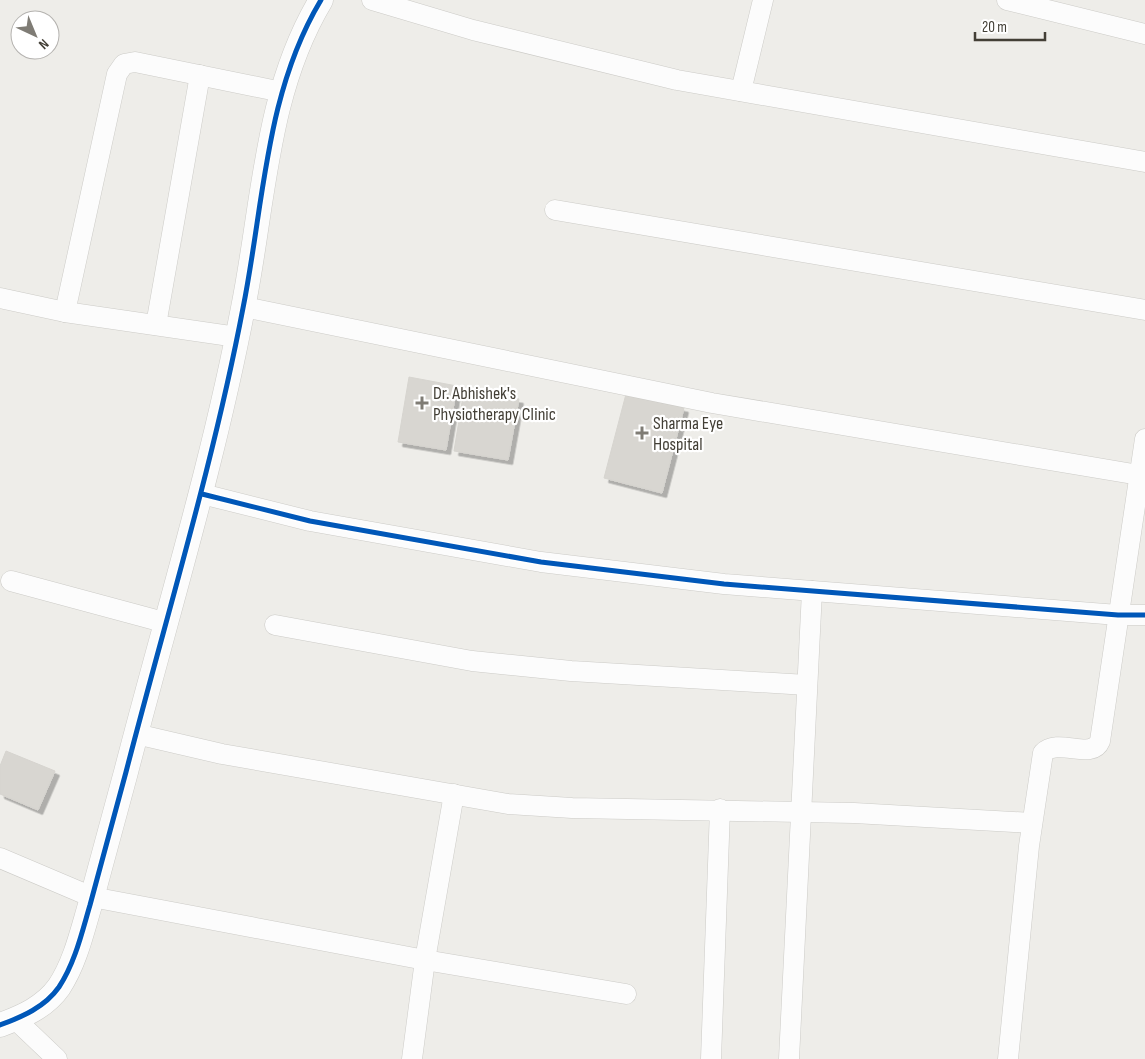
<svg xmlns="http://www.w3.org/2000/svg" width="1145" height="1059" viewBox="0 0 1145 1059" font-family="'Sofia Sans Condensed',sans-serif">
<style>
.building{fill:#d8d6d1;stroke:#d6d4cf;filter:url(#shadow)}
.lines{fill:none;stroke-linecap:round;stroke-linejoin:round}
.minor-casing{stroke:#cccbc7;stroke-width:21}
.tertiary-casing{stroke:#cccbc7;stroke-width:25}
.minor{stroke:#fcfcfc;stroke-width:20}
.tertiary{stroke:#fcfcfc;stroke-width:24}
.cycleway-casing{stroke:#fff;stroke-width:8}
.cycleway{stroke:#0057b8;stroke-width:5}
.poi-dot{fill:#7f7c75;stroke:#fff;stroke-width:2}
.labels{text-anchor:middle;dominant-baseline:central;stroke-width:4.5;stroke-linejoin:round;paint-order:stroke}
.poi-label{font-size:18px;fill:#433f36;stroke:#fff;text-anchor:start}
</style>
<defs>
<filter id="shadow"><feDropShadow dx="4.5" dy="4.5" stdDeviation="0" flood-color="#0004"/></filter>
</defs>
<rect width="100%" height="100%" fill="#eeede9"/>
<!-- building -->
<g class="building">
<polygon points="409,377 457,386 446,450 398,442"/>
<polygon points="464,390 519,399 508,460 454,451"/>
<polygon points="626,394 684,408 662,493 604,478"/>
<polygon points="6,751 55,771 38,810 0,794 0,766"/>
</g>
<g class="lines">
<!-- minor casing -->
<g class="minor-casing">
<g id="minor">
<polyline points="372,0 473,30 677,80 1145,162"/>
<polyline points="1007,0 1145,34"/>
<polyline points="741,91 763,0"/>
<polyline points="555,210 1145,310"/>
<polyline points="0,298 65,312 237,337"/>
<polyline points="244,307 712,403 1139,475"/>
<polyline points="65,312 117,74 124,64 135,62 282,92"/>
<polyline points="156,325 200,75"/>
<polyline points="202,494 310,521 541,562 724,584 1118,615 1145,615"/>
<polyline points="11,581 167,623"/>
<polyline points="275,625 472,661 571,671 807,685"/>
<polyline points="136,734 222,754 508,804 572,808 854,813 1032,823"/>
<polyline points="0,858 92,897 425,960 626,994"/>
<polyline points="16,1020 57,1059"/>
<polyline points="412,1059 425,960 454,794"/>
<polyline points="711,1059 720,809"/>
<polyline points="789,1059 812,591"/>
<path d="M1008 1059 1029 846 1043 753C1058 737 1092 761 1100 741L1145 439"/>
</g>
</g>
<!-- tertiary casing -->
<g class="tertiary-casing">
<path id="tertiary" d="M0 1025C22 1017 45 1007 59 987 75 963 82 932 90 905 102 861 114 816 126 772 166 617 213 465 243 308 264 204 265 93 321 0"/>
</g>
<!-- minor -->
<use href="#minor" class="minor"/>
<!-- tertiary -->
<use href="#tertiary" class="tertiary"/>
<!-- cycleway casing -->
<g class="cycleway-casing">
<g id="cycleway">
<polyline points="202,494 310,521 541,562 724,584 1118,615 1145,615"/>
<path d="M0 1025C22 1017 45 1007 59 987 75 963 82 932 90 905 102 861 114 816 126 772 166 617 213 465 243 308 264 204 265 93 321 0"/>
</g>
</g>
<!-- cycleway -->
<use href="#cycleway" class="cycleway"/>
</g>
<!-- markers -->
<g class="poi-dot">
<path d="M419.5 395.5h5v5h5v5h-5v5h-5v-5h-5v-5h5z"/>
<path d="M639.5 425.5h5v5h5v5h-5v5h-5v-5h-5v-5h5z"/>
</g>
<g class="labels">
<!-- poi labels -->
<g class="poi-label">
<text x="433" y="393">Dr. Abhishek's<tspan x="433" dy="21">Physiotherapy Clinic</tspan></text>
<text x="653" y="423">Sharma Eye<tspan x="653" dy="21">Hospital</tspan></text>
</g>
</g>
<!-- north arrow -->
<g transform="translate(35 35) rotate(136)"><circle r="24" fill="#ffffff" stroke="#b4b2af"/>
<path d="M0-4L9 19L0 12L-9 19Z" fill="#7f7c75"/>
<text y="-8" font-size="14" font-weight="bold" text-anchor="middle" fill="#433f36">N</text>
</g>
<!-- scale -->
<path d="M975 32v8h70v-8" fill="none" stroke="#433f36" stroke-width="2.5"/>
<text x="982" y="32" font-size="15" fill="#433f36" stroke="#ffffff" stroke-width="4" paint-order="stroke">20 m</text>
</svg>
